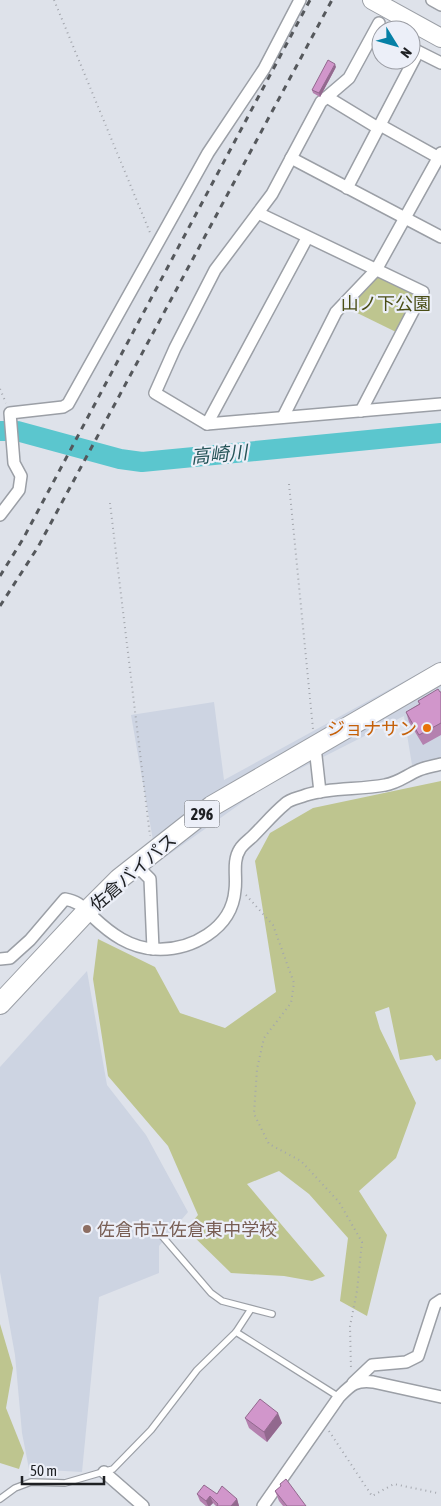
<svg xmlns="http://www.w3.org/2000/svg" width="441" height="1506" viewBox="0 0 441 1506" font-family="'Asap Condensed','Noto Sans JP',sans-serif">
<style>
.built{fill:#cdd4e2}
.green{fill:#bec58f}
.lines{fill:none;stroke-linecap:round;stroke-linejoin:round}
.river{stroke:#5bc6ce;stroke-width:20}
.lane-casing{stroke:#9b9fa6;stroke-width:8}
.street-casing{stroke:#9b9fa6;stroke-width:14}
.primary-casing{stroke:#9b9fa6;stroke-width:20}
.highway-casing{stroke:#9b9fa6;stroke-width:22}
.path{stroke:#a3a6ad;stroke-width:2;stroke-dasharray:1 4;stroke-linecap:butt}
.lane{stroke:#fff;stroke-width:5.5}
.street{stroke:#fff;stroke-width:11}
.primary{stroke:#fff;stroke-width:18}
.highway{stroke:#fff;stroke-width:20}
.rail{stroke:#55585c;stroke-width:3;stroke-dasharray:6 6;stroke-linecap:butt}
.wall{fill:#b481af}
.shaded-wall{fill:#92698e}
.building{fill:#d196cb;stroke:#92698e}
.food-dot{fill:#e8710a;stroke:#eceff8;stroke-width:2}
.education-dot{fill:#8d6e63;stroke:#eceff8;stroke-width:2}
.labels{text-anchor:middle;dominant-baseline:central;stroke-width:4.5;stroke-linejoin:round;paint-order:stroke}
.shield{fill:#eceff8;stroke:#5c5e63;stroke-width:1}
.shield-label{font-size:16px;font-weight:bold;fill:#1e2023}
.park-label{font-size:18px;fill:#4a4e16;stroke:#eceff8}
.food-label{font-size:18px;fill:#c56008;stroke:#eceff8;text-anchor:end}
.street-label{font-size:18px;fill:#1e2023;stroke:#eceff8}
.education-label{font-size:18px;fill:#785e54;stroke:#eceff8;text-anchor:start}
.water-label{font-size:19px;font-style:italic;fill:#245357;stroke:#eceff8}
</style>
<rect width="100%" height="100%" fill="#dee2ea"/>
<!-- built -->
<g class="built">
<polygon points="441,661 441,762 412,765 404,716 264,787 157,863 131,715 214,702 224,780"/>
<polygon points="87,971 107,1085 146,1135 188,1212 159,1246 159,1273 99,1297 82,1472 29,1469 22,1433 15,1355 0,1272 0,1067"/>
</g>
<!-- green -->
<g class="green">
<polygon points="377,275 413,292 414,299 396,332 345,307"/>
<polygon points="441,781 441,1059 436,1061 432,1055 400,1060 389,1007 375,1012 380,1029 416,1103 396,1158 359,1191 387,1235 367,1316 340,1301 348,1238 309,1194 279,1171 247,1184 325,1276 312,1281 284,1276 231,1273 186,1229 198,1215 168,1146 108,1076 93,979 98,939 155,967 180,1013 225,1028 276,992 255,861 270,833 313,808"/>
<polygon points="0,1324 13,1368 6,1408 24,1453 19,1469 0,1463"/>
</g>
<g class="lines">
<!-- river -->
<polyline class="river" points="0,431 17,431 120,459 142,462 441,433"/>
<!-- lane casing -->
<g class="lane-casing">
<g id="lane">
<polyline points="162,1236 211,1293 222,1301 272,1314"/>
<polyline points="236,1332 251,1309"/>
<polyline points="0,1499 15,1488 31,1482 65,1483 113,1469 151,1430 197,1370 236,1332 339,1397"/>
</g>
</g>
<!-- street casing -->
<g class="street-casing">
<g id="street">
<polyline points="432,0 441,5"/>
<polyline points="379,23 349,78 321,102 272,194 215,270 175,348 155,393 207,424 441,404"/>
<polyline points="411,48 441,63"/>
<polyline points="327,97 378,128"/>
<polyline points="380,125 441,159"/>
<polyline points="291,158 441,237"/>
<polyline points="347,188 418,52"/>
<polyline points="258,213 423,292 361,411"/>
<polyline points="283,417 336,312 376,270 441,153"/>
<polyline points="207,424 307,238"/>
<polyline points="0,515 19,490 21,476 14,463 10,413 63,407 68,404 208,153 264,69 300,0"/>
<polyline points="315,747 320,792"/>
<polyline points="136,865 150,879 153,949"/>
<path d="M0 959 10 958 30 940 65 899C80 902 82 907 93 917 111 934 130 948 155 949 191 951 232 929 235 890 237 877 232 861 240 849 243 844 249 840 253 836 264 825 274 813 285 804 290 799 299 798 306 795 331 787 359 790 385 785 398 783 407 775 419 770 426 767 434 766 441 764"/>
<polyline points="353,1383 372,1365 406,1362 418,1356 435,1304 441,1300"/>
<polyline points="104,1472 143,1506"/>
<path d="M263 1506 339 1397C351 1385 355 1380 373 1382L441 1397"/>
</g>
</g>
<!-- primary casing -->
<g class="primary-casing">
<polyline id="primary" points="372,0 441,38"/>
</g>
<!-- highway casing -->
<g class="highway-casing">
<polyline id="highway" points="0,1004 87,911 119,879 212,806 441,673"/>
</g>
<!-- path -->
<g class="path">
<polyline points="54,0 151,235"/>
<polyline points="0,389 6,403"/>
<polyline points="289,484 313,729"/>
<polyline points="110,503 150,836"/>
<polyline points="246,895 273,925 294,983 291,1003 264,1038 257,1069 254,1114 269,1144 301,1161 339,1202 362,1242 357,1291 350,1326 351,1369"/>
<polyline points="329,1431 372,1496 394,1484 437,1493"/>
</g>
<!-- lane -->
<use href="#lane" class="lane"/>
<!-- street -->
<use href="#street" class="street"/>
<!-- primary -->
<use href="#primary" class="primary"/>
<!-- highway -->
<use href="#highway" class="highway"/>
<!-- rail -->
<g class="rail">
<polyline points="0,576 23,539 310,0"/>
<polyline points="0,606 38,547 332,0"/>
</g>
</g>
<!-- wall -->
<g class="wall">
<polygon points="336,67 320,97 313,93 312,90"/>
<polygon points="441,692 441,735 423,745 409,722 406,712 419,704 418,701"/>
<polygon points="245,1418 282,1423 267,1442 249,1428"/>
<polygon points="280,1484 306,1506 283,1506 279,1501 275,1491 281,1487"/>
<polygon points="197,1494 217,1494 237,1499 239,1506 216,1506 213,1503 210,1506 206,1506 200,1501"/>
</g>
<!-- shaded-wall -->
<g class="shaded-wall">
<polygon points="335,64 336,67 320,97 319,93"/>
<polygon points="278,1413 282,1423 267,1442 264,1432"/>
<polygon points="210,1496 213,1503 210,1506 208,1506 206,1501"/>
<polygon points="237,1499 239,1506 231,1506"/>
</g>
<!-- building -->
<g class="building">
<polygon points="328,60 335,64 319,93 312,90"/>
<polygon points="438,689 440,692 441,692 441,723 419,735 406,712 420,704 418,701"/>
<polygon points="260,1399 278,1413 264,1432 245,1418"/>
<polygon points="286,1479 306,1506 287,1506 275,1491 281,1486 280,1484"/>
<polygon points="204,1485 217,1494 222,1486 237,1499 231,1506 217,1506 218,1504 210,1496 206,1501 197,1494"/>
</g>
<!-- markers -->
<circle class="food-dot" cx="427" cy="728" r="5"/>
<circle class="education-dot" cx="87" cy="1229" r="5"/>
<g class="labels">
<!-- shield labels -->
<rect class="shield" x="184.5" y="800.5" width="35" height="27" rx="4"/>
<g class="shield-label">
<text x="202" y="814">296</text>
</g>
<!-- park labels -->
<g class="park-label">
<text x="386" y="303">山ノ下公園</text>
</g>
<!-- food labels -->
<g class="food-label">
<text x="417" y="728">ジョナサン</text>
</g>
<!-- street labels -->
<g class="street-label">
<text transform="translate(133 872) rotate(-41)">佐倉バイパス</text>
</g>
<!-- education labels -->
<g class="education-label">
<text x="97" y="1229">佐倉市立佐倉東中学校</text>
</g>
<!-- water labels -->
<g class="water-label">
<text transform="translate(219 454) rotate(-5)">高崎川</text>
</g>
</g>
<!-- north arrow -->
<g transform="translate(396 45) rotate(127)"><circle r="24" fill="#eceff8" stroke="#9a9ca3"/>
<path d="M0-4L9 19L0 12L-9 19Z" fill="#0680a6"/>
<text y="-8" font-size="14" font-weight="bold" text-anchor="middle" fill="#1e2023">N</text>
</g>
<!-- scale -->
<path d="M22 1476v8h82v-8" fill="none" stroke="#1e2023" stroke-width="2.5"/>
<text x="30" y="1476" font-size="15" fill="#1e2023" stroke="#eceff8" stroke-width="4" paint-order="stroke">50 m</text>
</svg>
